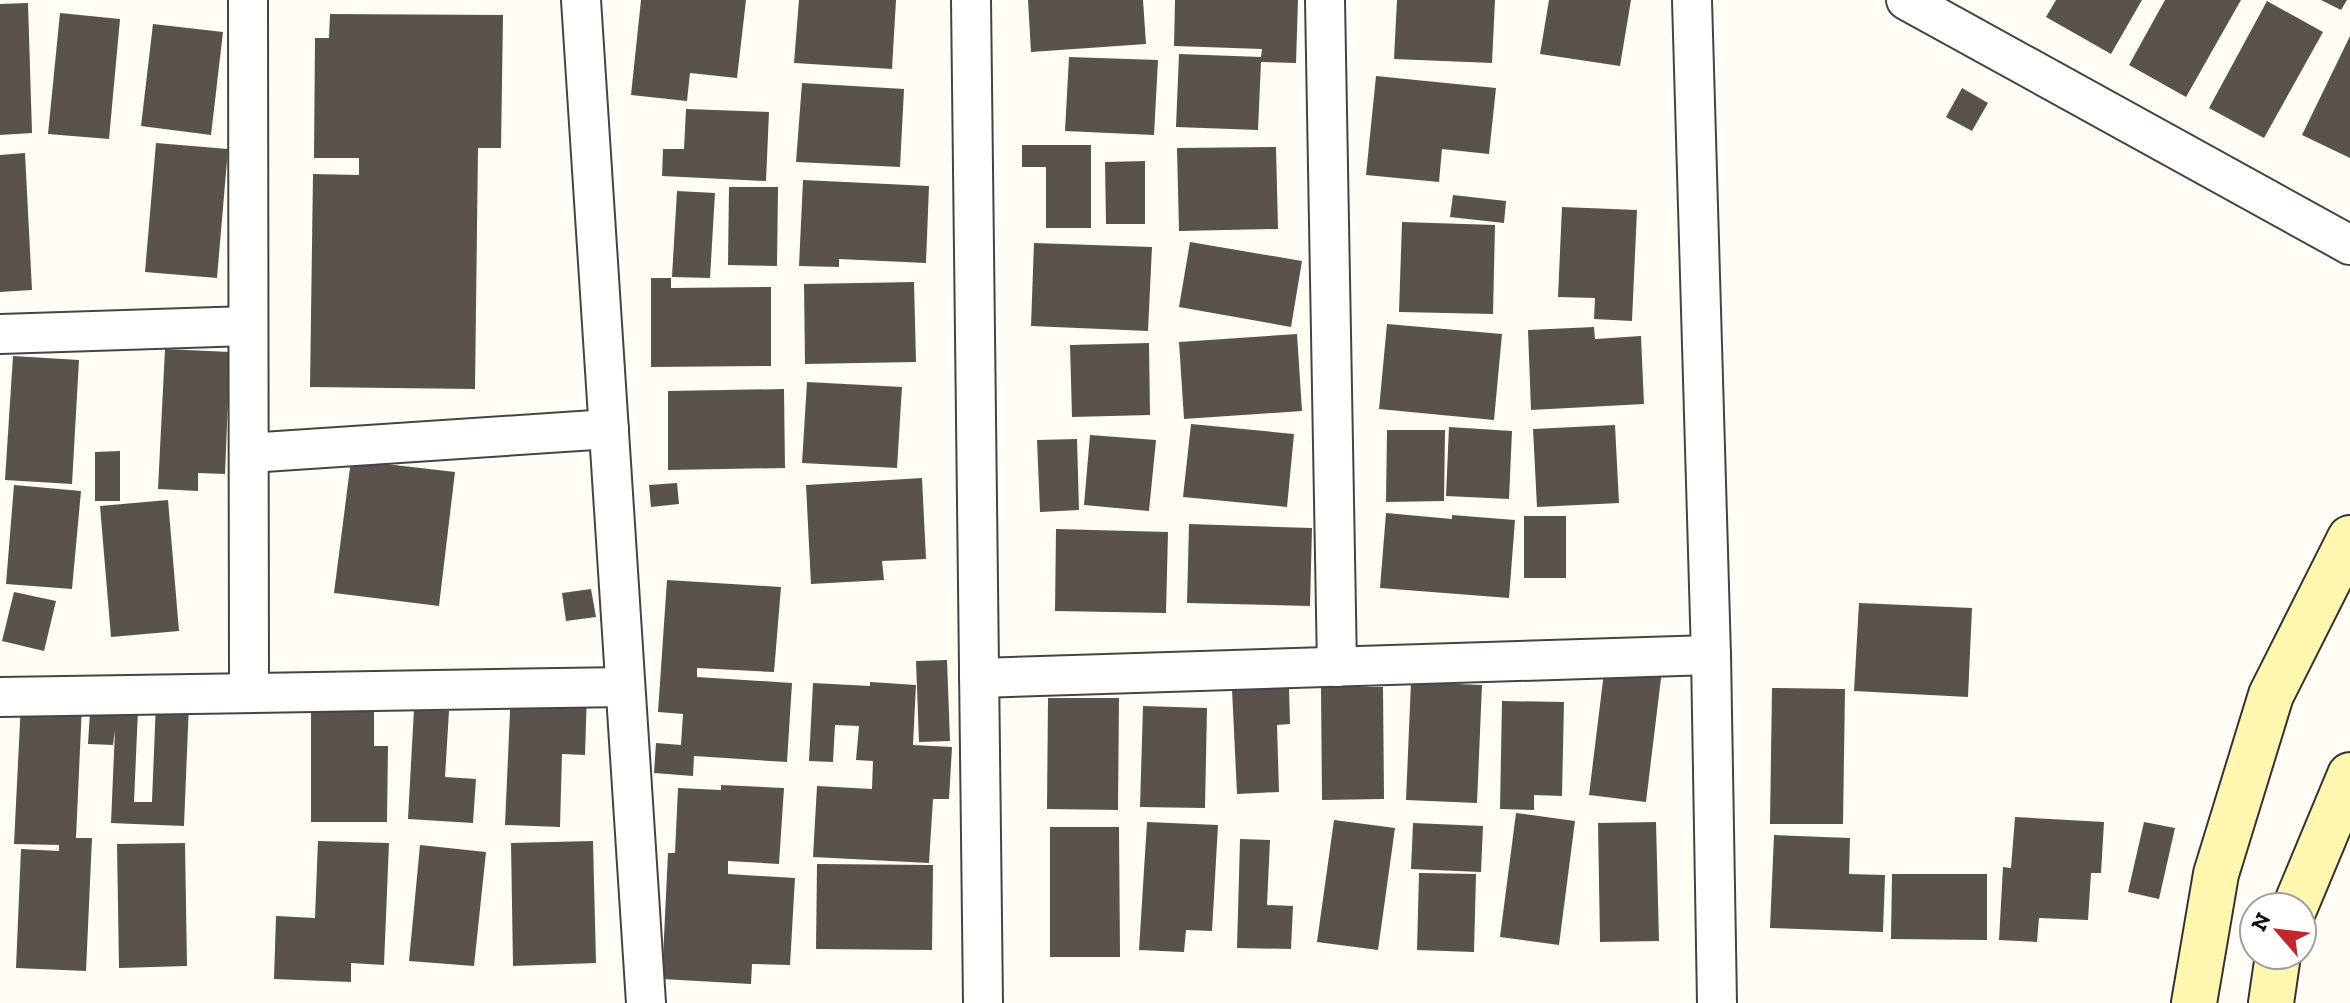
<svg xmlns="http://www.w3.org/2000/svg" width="2350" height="1003" viewBox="0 0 2350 1003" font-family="'Zilla Slab',serif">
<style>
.building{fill:#5a524d}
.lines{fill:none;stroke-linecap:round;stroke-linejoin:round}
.street-casing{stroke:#444;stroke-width:42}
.secondary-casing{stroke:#333;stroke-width:48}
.street{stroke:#fff;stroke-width:38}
.secondary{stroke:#fff6b0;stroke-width:44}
</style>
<rect width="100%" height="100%" fill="#fffdf5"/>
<!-- building -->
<g class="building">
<polygon points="641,0 746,0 737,78 690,73 687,101 631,95"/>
<polygon points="799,0 896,0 892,69 794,63"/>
<polygon points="1028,0 1143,0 1146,44 1031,52"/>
<polygon points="1175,0 1298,0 1296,63 1261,62 1258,130 1176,127 1179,54 1261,57 1262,49 1174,46"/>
<polygon points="1397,0 1495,0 1492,63 1394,59"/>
<polygon points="1549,0 1631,0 1620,66 1540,54"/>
<polygon points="2056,0 2142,0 2111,54 2046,17"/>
<polygon points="2165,0 2241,0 2186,97 2129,65"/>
<polygon points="2321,0 2347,0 2341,10"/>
<polygon points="2267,1 2323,32 2264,138 2209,108"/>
<polygon points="28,3 32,133 0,135 0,4"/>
<polygon points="60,13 120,19 109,139 48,134"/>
<polygon points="330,14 503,15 501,148 478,148 475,389 310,387 313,174 359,175 359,158 314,158 315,38 329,38"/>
<polygon points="153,24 223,32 211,135 141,126"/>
<polygon points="2350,36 2350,158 2302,135"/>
<polygon points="1069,57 1158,60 1154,135 1065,131"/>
<polygon points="1376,76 1496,88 1489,154 1442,149 1439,182 1366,175"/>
<polygon points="802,83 904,89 900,167 796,162"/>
<polygon points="1962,88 1988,103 1972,131 1946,117"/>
<polygon points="686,109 769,112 766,181 662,176 663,149 684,149"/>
<polygon points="156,143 228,149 217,278 145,272"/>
<polygon points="1022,145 1091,145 1091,228 1046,228 1046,167 1022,167"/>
<polygon points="1276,147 1278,229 1179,231 1177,148"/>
<polygon points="25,153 32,290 0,292 0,155"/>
<polygon points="1145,161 1145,224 1106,224 1105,162"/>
<polygon points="803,180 929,186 926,263 839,259 839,267 799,266"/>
<polygon points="729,187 778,187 777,266 728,265"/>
<polygon points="677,191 715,193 710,278 672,277"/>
<polygon points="1453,195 1506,201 1504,223 1450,217"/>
<polygon points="1562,207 1637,210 1632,321 1594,319 1595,298 1558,297"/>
<polygon points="1402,222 1495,225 1493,314 1399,312"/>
<polygon points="1190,242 1302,261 1291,327 1179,307"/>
<polygon points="1034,243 1152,247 1148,331 1031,326"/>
<polygon points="651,278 671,278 671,288 771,287 771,366 651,367"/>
<polygon points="914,282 916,362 805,364 804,284"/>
<polygon points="1387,324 1502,334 1494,420 1379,409"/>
<polygon points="1594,327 1595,339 1641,336 1644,404 1531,410 1528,330"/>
<polygon points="1297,334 1302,411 1184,419 1179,342"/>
<polygon points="1149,343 1150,415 1072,417 1070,345"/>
<polygon points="165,349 230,352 225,474 198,473 198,491 158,489"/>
<polygon points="13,356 79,360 72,484 5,480"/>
<polygon points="807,382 902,387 897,468 802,463"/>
<polygon points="784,389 785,468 668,470 668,391"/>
<polygon points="1191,424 1294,434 1287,507 1183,497"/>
<polygon points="1615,425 1619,503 1537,507 1533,429"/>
<polygon points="1449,427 1512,431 1509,499 1446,496"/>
<polygon points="1387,430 1445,430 1444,501 1386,502"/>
<polygon points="1090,435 1156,440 1149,511 1084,505"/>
<polygon points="1077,439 1079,510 1040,512 1037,440"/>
<polygon points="120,451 120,501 95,501 95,452"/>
<polygon points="351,460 455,472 439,606 334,593"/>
<polygon points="922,478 926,559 882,561 884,580 811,584 806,485"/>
<polygon points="677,483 679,504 651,507 649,485"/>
<polygon points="14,485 81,491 72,589 6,584"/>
<polygon points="168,500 179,631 111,637 100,506"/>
<polygon points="1386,513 1452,519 1452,515 1515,520 1509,598 1380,588"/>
<rect x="1524" y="516" width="42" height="62"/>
<polygon points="1189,524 1312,528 1310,606 1187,603"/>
<polygon points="1056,529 1168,532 1166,613 1055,611"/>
<polygon points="667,580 781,587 774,672 697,668 697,677 792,683 787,762 694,756 693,776 654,773 656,743 681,745 683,714 658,712"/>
<polygon points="591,589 596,617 566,621 562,593"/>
<polygon points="14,592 56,601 44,651 2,641"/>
<polygon points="1859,603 1972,608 1968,697 1854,691"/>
<polygon points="947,660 950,741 919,742 916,661"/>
<polygon points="1605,664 1662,670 1646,802 1589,795"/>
<polygon points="870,682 916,685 913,745 952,747 949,799 933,799 929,863 813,857 817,786 872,789 873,761 856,760 859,726 835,725 833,762 809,761 813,683 870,686"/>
<polygon points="1411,682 1482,685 1477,803 1406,800"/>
<polygon points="1289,687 1290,724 1277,725 1279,792 1237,794 1232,689"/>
<polygon points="1321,687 1383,687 1384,799 1322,800"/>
<polygon points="1772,688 1845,689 1843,824 1770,824"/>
<polygon points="511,689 587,692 585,755 562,754 560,827 505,825"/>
<polygon points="311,696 374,696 374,746 388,746 387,822 311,822"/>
<polygon points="1048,698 1119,698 1118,810 1047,809"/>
<polygon points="156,701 189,703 184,826 111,823 115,730 113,745 88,744 90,712 138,710 134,802 152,802"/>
<polygon points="1502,701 1564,702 1562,796 1534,795 1534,810 1500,809"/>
<polygon points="21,702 82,705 76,838 92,838 86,971 16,968 21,849 59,851 59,845 14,844"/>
<polygon points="1143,706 1207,708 1205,808 1140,807"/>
<polygon points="414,709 449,711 445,777 476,779 473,823 408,819"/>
<polygon points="721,785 784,788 779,864 728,861 728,874 795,878 790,965 752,964 751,984 662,979 668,853 675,853 678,788 721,790"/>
<polygon points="1516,813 1575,821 1559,945 1500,937"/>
<polygon points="2015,817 2104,822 2101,873 2091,873 2088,920 2039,918 2037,942 1999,940 2003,867 2011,868"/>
<polygon points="1334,820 1395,828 1378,950 1317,942"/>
<polygon points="1147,822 1218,825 1212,931 1186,930 1184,952 1139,950"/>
<polygon points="1656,822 1659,941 1600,942 1598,823"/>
<polygon points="2144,822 2175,828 2159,899 2128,892"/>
<polygon points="1413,823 1483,826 1481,872 1411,869"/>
<polygon points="1050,827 1119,827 1120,957 1050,957"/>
<polygon points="1774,835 1850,838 1849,874 1885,875 1883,932 1770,928"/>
<polygon points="1240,839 1270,840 1267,905 1293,906 1291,949 1237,948"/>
<polygon points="318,841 389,843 384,965 351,963 351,982 274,979 276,916 315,918"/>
<polygon points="593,841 596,963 513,966 511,843"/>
<polygon points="185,843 187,966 119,968 117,844"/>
<polygon points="420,845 486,852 474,966 409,961"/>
<polygon points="817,864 933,865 932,950 816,949"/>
<polygon points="1419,873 1476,874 1474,952 1417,950"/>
<polygon points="1892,874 1987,874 1987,940 1891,939"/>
</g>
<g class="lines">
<!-- street casing -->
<g class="street-casing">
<g id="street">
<polyline points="248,0 249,693"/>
<polyline points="581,0 646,1003"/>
<polyline points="971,0 983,1003"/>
<polyline points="1325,0 1337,667"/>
<polyline points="1692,0 1711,655 1717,1003"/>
<polyline points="1906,0 2350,245"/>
<polyline points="0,334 248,326"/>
<polyline points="249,453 609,429"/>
<polyline points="979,678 1711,655"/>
<polyline points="0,697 625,687"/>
</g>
</g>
<!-- secondary casing -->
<g class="secondary-casing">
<g id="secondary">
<polyline points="2295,907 2350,775"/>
<polyline points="2194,1003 2216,874 2271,695 2350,538"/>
<polyline points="2271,1003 2278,955"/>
</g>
</g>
<!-- street -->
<use href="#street" class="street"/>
<!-- secondary -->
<use href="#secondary" class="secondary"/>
</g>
<!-- north arrow -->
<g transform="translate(2278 931) rotate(298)"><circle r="38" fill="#ffffff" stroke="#a0a0a0" stroke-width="2"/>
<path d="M0-6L14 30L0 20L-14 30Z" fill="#c4262e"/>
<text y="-12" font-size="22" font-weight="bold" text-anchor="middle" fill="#111111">N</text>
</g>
</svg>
